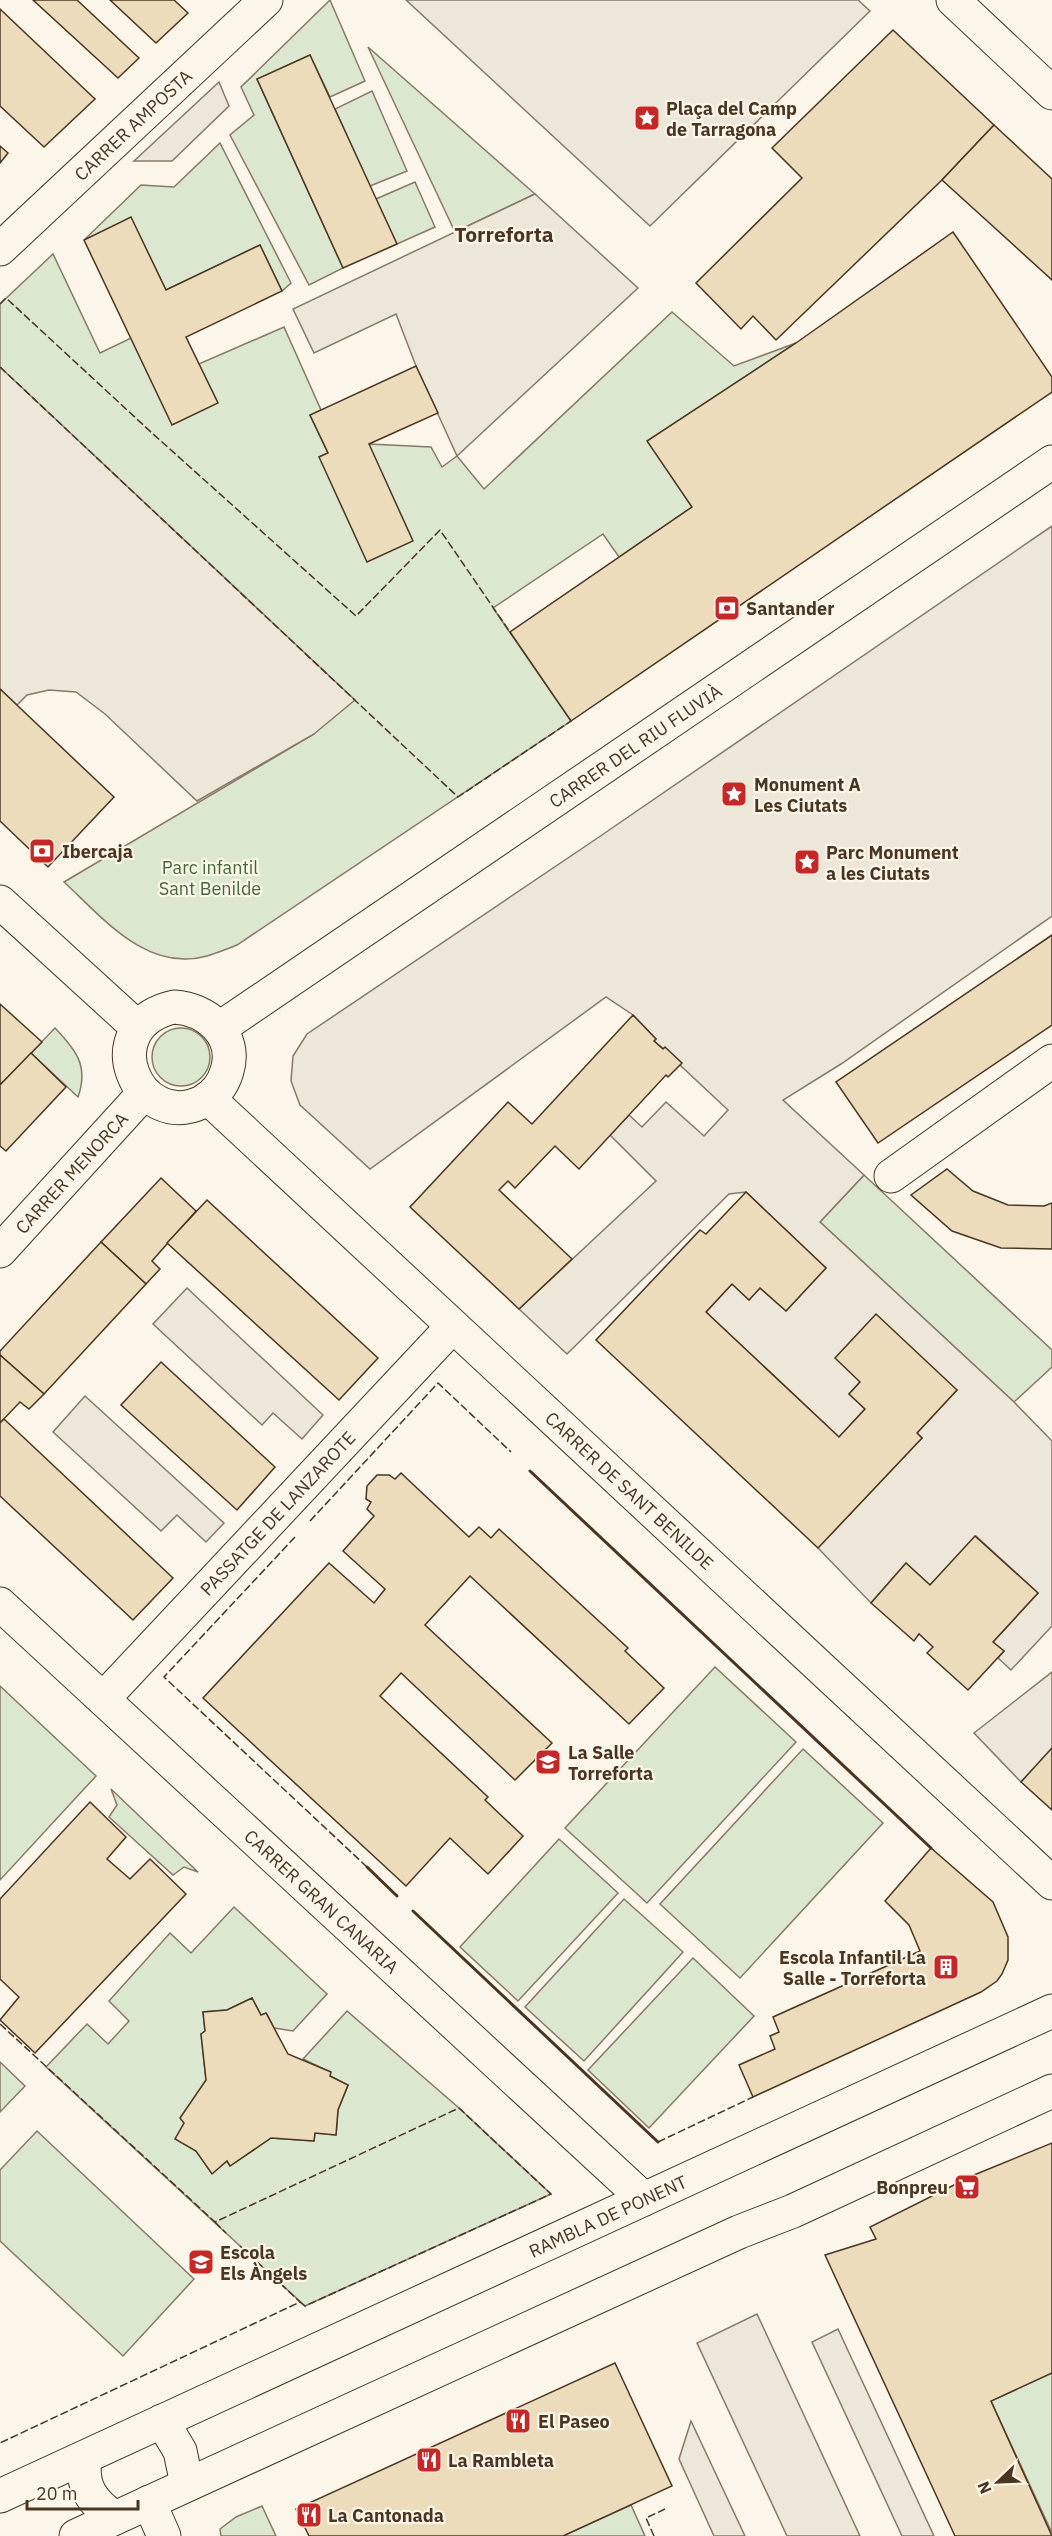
<svg xmlns="http://www.w3.org/2000/svg" width="1052" height="2536" viewBox="0 0 1052 2536" font-family="'IBM Plex Sans',sans-serif">
<style>
.green{fill:#dce7d0;stroke:#887966;stroke-width:1.5}
.parking{fill:#ede7d9;stroke:#887966;stroke-width:1.5}
.building{fill:#ecdcbc;stroke:#4a3520;stroke-width:1.5}
.lines{fill:none;stroke-linecap:round;stroke-linejoin:round}
.street-casing{stroke:#4a3520;stroke-width:35}
.street{stroke:#fbf6e9;stroke-width:33}
.fence{stroke:#4a3520;stroke-width:1.5;stroke-dasharray:8 3;stroke-linecap:butt}
.wall{stroke:#4a3520;stroke-width:3}
.labels{text-anchor:middle;dominant-baseline:central;stroke-width:4.5;stroke-linejoin:round;paint-order:stroke}
.poi-label{font-size:18px;font-weight:bold;fill:#4a3520;stroke:#fbf6e9;text-anchor:start}
.street-label{font-size:18px;fill:#4a3520;stroke:#fbf6e9}
.park-label{font-size:18px;fill:#436837;stroke:#fbf6e9}
.quarter-label{font-size:21px;font-weight:bold;fill:#4a3520;stroke:#fbf6e9}
</style>
<rect width="100%" height="100%" fill="#fbf6e9"/>
<!-- green -->
<g class="green">
<polygon points="330,0 365,81 330,97 310,55 257,79 343,268 309,285 230,135 254,115 241,87"/>
<polygon points="368,47 535,194 455,232"/>
<polygon points="372,91 407,171 370,186 335,109"/>
<polygon points="220,143 291,283 282,291 260,245 166,290 131,218 84,240 141,185 174,187"/>
<polygon points="415,182 435,227 397,244 376,199"/>
<path d="M53 254 100 353 131 338 199 364 284 327 321 410 310 415 328 453 319 457 369 444 431 447 442 467 457 456 484 489 672 312 734 366 796 343 648 441 692 507 619 557 603 534 493 608 571 721 237 945C227 949 217 953 207 956 147 973 103 918 64 882L314 734 0 367V304Z"/>
<path d="M55 1028C76 1050 89 1066 78 1097L31 1053Z"/>
<circle cx="181" cy="1057" r="29"/>
<polygon points="864,1175 1052,1350 1052,1367 1014,1402 820,1222"/>
<polygon points="715,1667 796,1742 647,1903 565,1828"/>
<polygon points="0,1686 96,1776 0,1880"/>
<polygon points="803,1749 883,1823 740,1978 660,1904"/>
<polygon points="111,1789 198,1872 184,1867 173,1875 109,1817 117,1805"/>
<polygon points="559,1839 618,1893 518,2001 460,1947"/>
<polygon points="624,1899 683,1952 584,2061 525,2007"/>
<polygon points="234,1907 327,1994 293,2031 274,2028 267,2014 261,2015 252,1998 227,2010 203,2012 205,2031 201,2034 206,2080 184,2123 196,2151 212,2173 227,2161 230,2166 271,2138 314,2141 315,2133 336,2135 338,2110 348,2085 330,2076 330,2072 303,2059 347,2011 459,2108 551,2194 305,2306 46,2067 87,2024 108,2044 129,2021 109,2001 170,1933 191,1953"/>
<polygon points="693,1958 754,2016 649,2128 588,2070"/>
<polygon points="0,2062 25,2086 0,2112"/>
<polygon points="37,2131 194,2279 123,2356 0,2241 0,2170"/>
<polygon points="1052,2373 1052,2533 991,2401"/>
<polygon points="631,2505 645,2536 563,2536"/>
<polygon points="262,2506 276,2536 221,2536 220,2529 236,2517"/>
</g>
<!-- parking -->
<g class="parking">
<polygon points="406,0 858,0 870,11 650,226"/>
<polygon points="219,82 229,106 172,161 134,161"/>
<polygon points="535,194 638,288 457,456 416,366 396,314 314,353 293,309"/>
<polygon points="0,367 355,700 314,734 197,801 105,714 76,692 49,690 27,695 17,705 0,689"/>
<polygon points="1052,526 1052,916 841,1064 783,1100 864,1175 820,1222 1014,1402 1052,1441 1052,1626 1011,1670 998,1658 1004,1651 993,1642 1038,1593 976,1536 930,1585 906,1563 871,1603 818,1548 922,1438 917,1433 957,1390 860,1382 849,1394 865,1409 839,1437 706,1312 732,1284 749,1300 760,1288 786,1311 826,1268 746,1192 729,1194 567,1354 519,1309 656,1181 610,1135 629,1115 642,1127 666,1102 704,1136 728,1110 680,1065 681,1063 654,1041 656,1039 633,1015 606,997 370,1169 300,1105 291,1081 293,1056 307,1034 599,837"/>
<polygon points="187,1288 323,1415 302,1439 273,1413 262,1425 153,1324"/>
<polygon points="85,1396 224,1523 206,1542 177,1515 161,1531 53,1432"/>
<polygon points="1052,1672 1052,1748 1021,1782 974,1733"/>
<polygon points="757,2314 860,2536 787,2536 697,2343"/>
<polygon points="838,2329 934,2536 902,2536 812,2342"/>
<polygon points="691,2421 745,2536 714,2536 679,2459"/>
</g>
<!-- building -->
<g class="building">
<polygon points="33,0 77,0 139,58 118,78"/>
<polygon points="110,0 174,0 188,13 156,43"/>
<polygon points="0,9 95,99 44,147 0,106"/>
<polygon points="893,30 994,125 942,180 776,340 753,316 741,329 696,283 802,178 772,148"/>
<polygon points="310,55 397,244 343,268 257,79"/>
<polygon points="994,125 1052,179 1052,280 942,180"/>
<polygon points="0,146 8,153 0,163"/>
<polygon points="131,217 166,290 260,245 282,291 186,337 218,403 172,425 84,240"/>
<polygon points="953,232 1052,377 1052,392 571,721 510,632 692,507 647,441 796,343"/>
<polygon points="416,366 438,413 369,444 413,541 367,562 319,457 328,453 310,415"/>
<polygon points="0,689 114,797 48,867 0,821"/>
<polygon points="1052,935 1052,1025 878,1143 836,1082"/>
<polygon points="0,1004 42,1042 0,1085"/>
<polygon points="633,1015 656,1039 654,1041 663,1049 665,1047 682,1063 668,1077 666,1075 579,1169 555,1146 515,1188 508,1181 499,1190 572,1259 519,1309 410,1207 508,1102 532,1124"/>
<polygon points="31,1053 66,1087 6,1151 0,1146 0,1085"/>
<polygon points="947,1169 973,1191 1008,1205 1044,1206 1052,1203 1052,1249 1001,1248 952,1231 911,1195"/>
<polygon points="161,1178 196,1211 152,1261 160,1269 146,1284 101,1242"/>
<polygon points="746,1192 826,1268 786,1311 760,1288 749,1300 732,1284 706,1312 839,1437 865,1409 849,1394 860,1382 835,1358 876,1314 957,1390 917,1433 922,1438 818,1548 596,1340 700,1230 706,1234"/>
<polygon points="207,1200 378,1358 339,1400 167,1243"/>
<polygon points="101,1242 146,1284 44,1394 0,1355 0,1351"/>
<polygon points="0,1355 44,1394 29,1409 20,1402 0,1423"/>
<polygon points="161,1362 275,1467 237,1510 121,1405"/>
<polygon points="4,1419 173,1578 133,1620 0,1496 0,1423"/>
<polygon points="401,1473 469,1537 479,1527 491,1538 499,1529 628,1648 625,1651 664,1688 629,1724 470,1576 425,1625 552,1743 515,1780 401,1673 380,1696 488,1797 485,1800 523,1836 488,1874 450,1838 406,1886 203,1698 329,1563 374,1603 385,1589 343,1551 374,1516 367,1509 371,1502 366,1499 367,1486 377,1475 389,1475 395,1479"/>
<polygon points="975,1536 1038,1593 993,1642 1004,1651 968,1690 927,1653 933,1647 919,1634 914,1641 871,1603 906,1563 930,1585"/>
<polygon points="1052,1748 1052,1810 1021,1782"/>
<polygon points="90,1802 126,1837 107,1859 130,1879 150,1859 186,1894 35,2053 0,2020 19,1997 0,1979 0,1899"/>
<polygon points="931,1848 993,1902 1008,1937 1008,1960 1002,1974 997,1981 981,1992 753,2097 739,2065 775,2049 770,2036 779,2032 773,2017 920,1951 909,1925 885,1901"/>
<polygon points="252,1998 261,2015 266,2013 288,2054 331,2072 330,2076 348,2085 338,2110 336,2135 315,2133 314,2141 271,2138 230,2166 227,2161 212,2174 196,2151 175,2139 184,2123 180,2118 206,2080 201,2034 205,2031 203,2012 227,2010"/>
<polygon points="1052,2143 1052,2373 991,2401 1052,2536 955,2536 825,2255 876,2239 870,2227 974,2175"/>
<polygon points="615,2363 672,2486 563,2536 309,2536 296,2509"/>
</g>
<g class="lines">
<!-- street casing -->
<g class="street-casing">
<g id="street">
<polyline points="953,0 1052,93"/>
<path id="s1" d="M0 249 266 0"/>
<polyline points="0,902 137,1027"/>
<path d="M174 1007C207 1009 238 1035 227 1071 223 1085 215 1095 202 1102 138 1133 91 1026 174 1007Z"/>
<path id="s2" d="M220 1028 1052 462"/>
<path id="s3" d="M208 1098 1052 1883"/>
<polyline points="891,1176 1052,1061"/>
<path id="s4" d="M0 1251 144 1093"/>
<path id="s5" d="M0 1604 644 2199"/>
<path id="s6" d="M103 1699 452 1327"/>
<polyline points="162,2421 180,2451 187,2484"/>
<path d="M85 2458C81 2486 91 2502 115 2518"/>
<path id="s7" d="M0 2496 1052 2011"/>
<polyline points="149,2502 164,2536"/>
<polyline points="76,2536 739,2232 793,2211 1052,2091"/>
</g>
</g>
<!-- street -->
<use href="#street" class="street"/>
<!-- fence -->
<g class="fence">
<polyline points="0,304 6,298 152,433 356,616 440,530 512,635"/>
<polyline points="0,367 458,797 571,721 568,717"/>
<polyline points="310,1521 438,1383 511,1452"/>
<polyline points="295,1537 164,1677 367,1867"/>
<polyline points="0,2024 215,2222 459,2108 551,2194 305,2306 300,2302 0,2443"/>
<polyline points="658,2142 753,2097"/>
<polyline points="215,2222 226,2233"/>
<polyline points="240,2246 300,2302"/>
<polyline points="654,2536 646,2518 665,2509"/>
</g>
<!-- wall -->
<g class="wall">
<polyline points="530,1471 931,1848"/>
<polyline points="367,1867 397,1896"/>
<polyline points="413,1911 658,2142"/>
</g>
</g>
<!-- icons -->
<defs>
<g id="sight-square" transform="scale(1.35)"><rect x="-9" y="-9" width="18" height="18" rx="4" fill="#c62828" stroke="#fbf6e9"/><path d="M0-6L1.8-2.2L6-1.7L2.9 1.2L3.7 5.4L0 3.3L-3.7 5.4L-2.9 1.2L-6-1.7L-1.8-2.2Z" fill="#fff"/></g>
<g id="bank-square" transform="scale(1.35)"><rect x="-9" y="-9" width="18" height="18" rx="4" fill="#c62828" stroke="#fbf6e9"/><path d="M-6-4H6V4H-6ZM0-2.3a2.3 2.3 0 1 0 0 4.6a2.3 2.3 0 1 0 0-4.6Z" fill="#fff"/></g>
<g id="school-square" transform="scale(1.35)"><rect x="-9" y="-9" width="18" height="18" rx="4" fill="#c62828" stroke="#fbf6e9"/><path d="M0-5L7-2L0 1L-7-2ZM-4 1L0 2.5L4 1V4Q0 6-4 4Z" fill="#fff"/></g>
<g id="building-square" transform="scale(1.35)"><rect x="-9" y="-9" width="18" height="18" rx="4" fill="#c62828" stroke="#fbf6e9"/><path d="M-4-6H4V6H1V3H-1V6H-4ZM-2.5-4.3h1.7v1.8h-1.7ZM.8-4.3h1.7v1.8H.8ZM-2.5-1h1.7V.8h-1.7ZM.8-1h1.7V.8H.8Z" fill="#fff"/></g>
<g id="supermarket-square" transform="scale(1.35)"><rect x="-9" y="-9" width="18" height="18" rx="4" fill="#c62828" stroke="#fbf6e9"/><path d="M-6-5.5h2.5l.6 2H6L4.5 2H-2.5L-4.4-4H-6ZM-1.5 3.2a1.3 1.3 0 1 0 .1 0ZM3 3.2a1.3 1.3 0 1 0 .1 0Z" fill="#fff"/></g>
<g id="restaurant-square" transform="scale(1.35)"><rect x="-9" y="-9" width="18" height="18" rx="4" fill="#c62828" stroke="#fbf6e9"/><path d="M-5-6h1v4h1v-4h1v4h1v-4h1v5L-1.5 .5V6h-2V.5L-5-1ZM5-6V6H3V1.5H1.5Q1.5-4 5-6Z" fill="#fff"/></g>
</defs>
<g fill-rule="evenodd">
<use href="#sight-square" x="647" y="118"/>
<use href="#bank-square" x="727" y="608"/>
<use href="#sight-square" x="734" y="794"/>
<use href="#bank-square" x="42" y="851"/>
<use href="#sight-square" x="807" y="862"/>
<use href="#school-square" x="548" y="1762"/>
<use href="#building-square" x="946" y="1967"/>
<use href="#supermarket-square" x="967" y="2187"/>
<use href="#school-square" x="201" y="2262"/>
<use href="#restaurant-square" x="518" y="2421"/>
<use href="#restaurant-square" x="429" y="2460"/>
<use href="#restaurant-square" x="309" y="2515"/>
</g>
<g class="labels">
<!-- poi labels -->
<g class="poi-label">
<text x="666" y="108">Plaça del Camp<tspan x="666" dy="21">de Tarragona</tspan></text>
<text x="746" y="608">Santander</text>
<text x="754" y="784">Monument A<tspan x="754" dy="21">Les Ciutats</tspan></text>
<text x="62" y="851">Ibercaja</text>
<text x="826" y="852">Parc Monument<tspan x="826" dy="21">a les Ciutats</tspan></text>
<text x="568" y="1752">La Salle<tspan x="568" dy="21">Torreforta</tspan></text>
<text x="926" y="1957" text-anchor="end">Escola Infantil La<tspan x="926" dy="21">Salle - Torreforta</tspan></text>
<text x="948" y="2187" text-anchor="end">Bonpreu</text>
<text x="220" y="2252">Escola<tspan x="220" dy="21">Els Àngels</tspan></text>
<text x="538" y="2421">El Paseo</text>
<text x="448" y="2460">La Rambleta</text>
<text x="328" y="2515">La Cantonada</text>
</g>
<!-- street labels -->
<g class="street-label">
<text stroke="none"><textPath href="#s1" startOffset="182">CARRER AMPOSTA</textPath></text>
<text stroke="none"><textPath href="#s2" startOffset="502">CARRER DEL RIU FLUVIÀ</textPath></text>
<text stroke="none"><textPath href="#s4" startOffset="106">CARRER MENORCA</textPath></text>
<text stroke="none"><textPath href="#s3" startOffset="576">CARRER DE SANT BENILDE</textPath></text>
<text stroke="none"><textPath href="#s6" startOffset="255">PASSATGE DE LANZAROTE</textPath></text>
<text stroke="none"><textPath href="#s5" startOffset="438">CARRER GRAN CANARIA</textPath></text>
<text stroke="none"><textPath href="#s7" startOffset="669">RAMBLA DE PONENT</textPath></text>
</g>
<!-- park labels -->
<g class="park-label">
<text x="210" y="867">Parc infantil<tspan x="210" dy="21">Sant Benilde</tspan></text>
</g>
<!-- quarter labels -->
<g class="quarter-label">
<text x="504" y="234">Torreforta</text>
</g>
</g>
<!-- north arrow -->
<g transform="translate(998 2482) rotate(247)" stroke="#fbf6e9" stroke-width="4.5" paint-order="stroke">
<path d="M0-4.5L10 22L0 15L-10 22Z" fill="#4a3520"/>
<text y="-9" font-size="16" font-weight="bold" text-anchor="middle" fill="#4a3520">N</text>
</g>
<!-- scale -->
<path d="M27 2500v9h111v-9" fill="none" stroke="#4a3520" stroke-width="3"/>
<text x="36" y="2500" font-size="18" fill="#4a3520" stroke="#fbf6e9" stroke-width="4.5" paint-order="stroke">20 m</text>
</svg>
